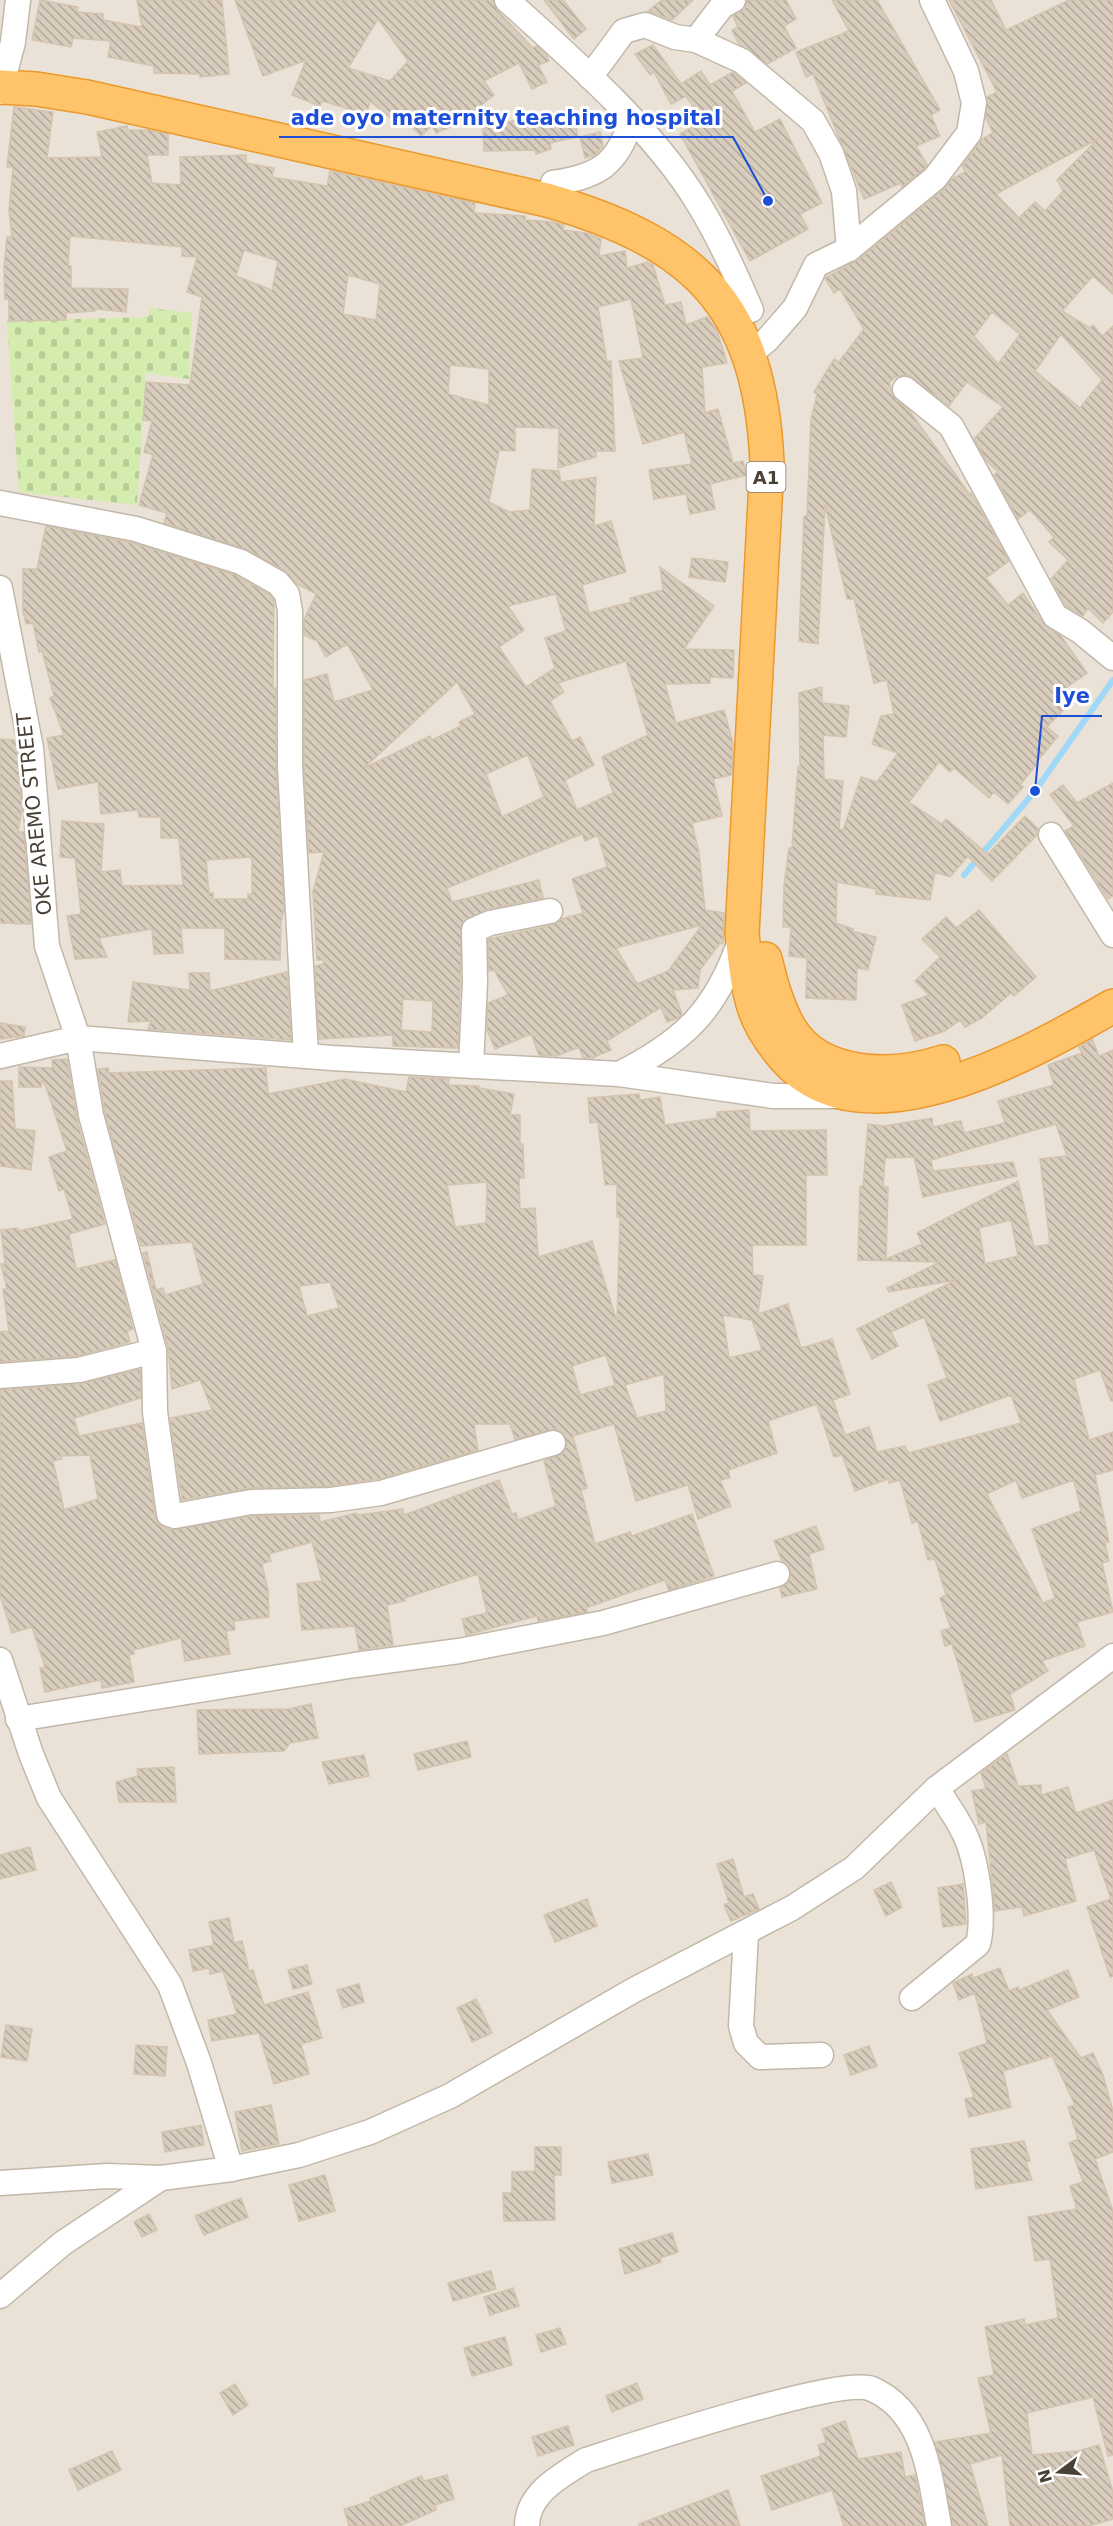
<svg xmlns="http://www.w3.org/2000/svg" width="1113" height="2526" viewBox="0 0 1113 2526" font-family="'DejaVu Sans',sans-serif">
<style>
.residential{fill:#eae2d6}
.cemetery{fill:url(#cemetery-stones)}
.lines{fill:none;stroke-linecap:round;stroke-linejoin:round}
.stream{stroke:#a0d9f7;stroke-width:6}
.building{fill:url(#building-back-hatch);stroke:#d4c3af;stroke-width:1.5;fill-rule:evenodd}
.minor-casing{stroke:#c2b8aa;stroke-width:27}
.highway-casing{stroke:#eb992d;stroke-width:36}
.minor{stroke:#fff;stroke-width:24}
.highway{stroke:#ffc46a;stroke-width:33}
.labels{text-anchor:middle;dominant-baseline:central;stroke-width:6;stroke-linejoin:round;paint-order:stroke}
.shield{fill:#fff;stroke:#807a72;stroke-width:1.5}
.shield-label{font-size:18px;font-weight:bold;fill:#4a4136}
.street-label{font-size:20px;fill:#4a4136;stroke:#fff}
.leader{fill:none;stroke:#1d4ed8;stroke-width:2}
.callout-dot{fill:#1d4ed8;stroke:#fff;stroke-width:2}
.callout-label{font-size:21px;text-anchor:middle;font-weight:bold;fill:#1d4ed8;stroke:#fff;stroke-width:6;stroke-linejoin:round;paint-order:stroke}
</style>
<defs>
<pattern id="cemetery-stones" width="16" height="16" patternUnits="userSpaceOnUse" patternTransform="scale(1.5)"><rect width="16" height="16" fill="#d4edae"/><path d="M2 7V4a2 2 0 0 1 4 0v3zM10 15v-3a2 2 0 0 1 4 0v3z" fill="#b8cc96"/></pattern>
<pattern id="building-back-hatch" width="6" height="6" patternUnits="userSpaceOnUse" patternTransform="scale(1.5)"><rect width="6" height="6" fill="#d8ccbd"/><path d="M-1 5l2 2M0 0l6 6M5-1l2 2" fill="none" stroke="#b1a79a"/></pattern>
</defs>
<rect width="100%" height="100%" fill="#f5f1e8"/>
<!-- residential -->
<rect class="residential" x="0" y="0" width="1113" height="2526"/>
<!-- cemetery -->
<polygon class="cemetery" points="150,308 192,313 189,379 146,373 137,505 19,492 7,321 149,317"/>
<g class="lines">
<!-- stream -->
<polyline class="stream" points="964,875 1035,791 1113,680"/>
</g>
<!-- building -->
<g class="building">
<polygon points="40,0 78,7 77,12 103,14 103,20 142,27 137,0 222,0 229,74 200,77 200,74 154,73 154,66 108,57 111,41 73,38 71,47 32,40"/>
<path d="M235 0H493L497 10 533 48 537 46 546 54 549 61 538 65 547 82 532 89 519 63 484 81 494 95 455 125 436 133 432 126 421 136 399 115 394 121 370 101 367 114 322 101 320 106 292 95 306 60 263 76ZM378 19 408 61 390 81 348 68Z"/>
<polygon points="544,0 563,0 586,29 574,39"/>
<polygon points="662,0 693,0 672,20 648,11"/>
<polygon points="747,0 786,0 796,19 784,26 796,48 767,64 739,44 732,30 738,27 733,16 745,8"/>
<polygon points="832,0 877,0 940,110 931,115 940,136 916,146 927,165 925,168 902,187 901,183 864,199 813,74 806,77 796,52 849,31"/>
<path d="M949 0H991L1006 30 1069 0H1113V294L1093 276 1062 311 1090 328 1093 325 1102 336 1113 326V612L1103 623 1088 608 1083 616 1066 606 1051 579 1068 560 1049 542 1054 537 1030 510 1018 519 994 475 998 472 986 460 974 439 1003 407 967 382 949 406 908 375 895 377 889 383 896 400 909 410 970 495 971 493 1009 561 986 578 1008 605 1023 593 1043 623 1061 636 1087 673 1053 697 1065 708 1047 727 1058 736 1036 763 1037 764 1020 785 1023 787 1008 804 994 792 989 798 954 768 950 772 939 762 909 802 942 824 946 819 988 854 1025 816 1038 829 1037 835 992 881 968 856 950 877 935 872 930 900 876 894V889L837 882 836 923 853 929 852 931 876 937 868 970 857 968 856 1000 806 998 807 958 789 956 791 927H783L784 886 789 848H792L798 767 800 768 799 693 822 687V703L849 706 846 737 823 735 824 779 843 781 839 829 843 830 861 777 877 782 898 753 872 744 881 716 894 714 887 680 874 683 854 599H847L825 505 818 644 799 641 804 516H807L811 419 817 394 814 392 834 359 839 362 864 329 840 289 834 293 825 278 858 260 944 189 952 179 965 172 962 166 982 139 993 133 986 118 987 97 997 92ZM1098 139 1057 180 1063 191 1045 211 1035 202 1019 218 996 194ZM992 312 1020 334 998 364 974 336ZM1061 334 1102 380 1080 408 1035 371Z"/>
<polygon points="653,45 681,84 701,71 710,85 733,72 746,83 732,91 755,132 780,119 822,203 800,214 808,229 750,261 680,134 703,121 686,96 671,104 654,72 650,75 635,54"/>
<path d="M14 107 53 112 47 158 102 157 97 132 127 126 128 130H149L168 134V155H147L152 183 181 185 180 157 246 155V163L274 168 272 177 327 186 330 171 475 203 474 213 525 216V220L553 222 564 225 563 230 586 233 601 239 599 256 625 251 627 268 647 262 653 265 665 305 681 302 686 325 707 317 717 330 727 363 702 367 705 413 718 409 733 463 743 461 747 475 710 484 715 509 690 514 686 494 654 499 649 470 692 464 684 432 643 444 619 361 643 358 631 299 598 307 607 362 611 361 615 451H596V457L558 468 559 428 515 427V451L499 450 489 502 509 512 530 510 532 469 559 471 561 482 596 477 594 526 611 521 626 572 582 585 589 613 631 602 630 598 663 590 660 567 714 606 684 649 734 650 733 678 710 677V683L665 684 676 723 724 710 733 743 732 775 713 779 722 816 692 823 699 853 705 910 724 913 723 944 720 943 700 970 698 988 673 990 682 1014 678 1018 667 1022 661 1007 607 1041 611 1050 592 1058H583L579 1047 557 1056 539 1055 531 1034 495 1049 487 1030 488 1003 508 995 494 970 489 971 488 939 553 925 561 919 583 913 572 879 607 867 598 835 585 841 582 834 447 888 452 902 539 880 543 898 487 909 462 923 458 1048 393 1046V1035L319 1039 315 966 324 964 323 960H317L313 891 324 852 309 853 304 767V680L327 674 334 702 373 690 347 644 326 657 317 641 304 635V620L316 594 297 584 285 571 248 550 164 523 167 513 139 505 153 455 144 452 152 421 143 420 146 382 190 385 202 297 187 292 197 257 182 256V247L70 236 68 266H71V288L128 289 126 312 95 309V311L66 313V320L9 321V299H5L4 267 7 237H12L9 210 13 167H7ZM244 250 278 261 272 290 236 276ZM348 275 380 284 376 320 343 314ZM450 365 489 369V405L448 394ZM556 594 566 631 545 638 555 668 526 687 499 647 524 630 508 606ZM626 661 648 735 602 757 613 793 577 810 565 780 594 765 580 737 572 741 550 701 564 692 558 683ZM457 682 475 714 459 722 461 726 432 740 430 736 364 768ZM528 755 544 797 502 817 486 774ZM702 925 668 971 637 984 616 948ZM403 999 433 1001 432 1032 401 1030Z"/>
<polygon points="572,109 578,137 550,143 551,149 536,154 535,150 484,151 483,127"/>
<polygon points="600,132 603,146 595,155 585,158 580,137"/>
<path d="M46 526 133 543 235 575 269 594 274 600 273 688H276V767L284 909 281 922 280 960 225 959V928H181L183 953 154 954 152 929 99 938 107 957 75 959 67 916 81 914 75 858 60 857 62 821 104 824 101 872 120 870 122 886 183 885 179 838H161V817H139L138 810 101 814 98 782 58 789 47 738 64 735 50 698 54 696 42 651 39 652 33 623 26 624 23 611V569H37ZM252 857V894H248V899H213V893H209L206 860Z"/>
<polygon points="692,558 728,562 725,582 689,577"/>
<polygon points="0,739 15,740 17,750 22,808 18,832 24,832 31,924 0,923"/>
<polygon points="1113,783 1113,896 1108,899 1065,831 1074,826 1050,795 1063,785 1077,803"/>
<polygon points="979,910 1036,977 1014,996 1011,993 982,1018 965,1027 960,1020 945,1031 915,1041 902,1005 929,995 915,981 940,957 922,939 946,917 956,928"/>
<polygon points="287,972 291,1040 148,1029 151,1021 128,1022 133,982 190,990 189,973 209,973 210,991"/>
<polygon points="0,1023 25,1027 24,1036 0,1039"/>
<path d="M1092 1039 1099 1056 1113 1050V1401H1111L1100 1370 1074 1379 1089 1440 1113 1432V1470L1095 1475 1109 1542 1105 1543 1109 1561 1102 1563 1113 1612 1077 1622 1085 1646 1042 1661 1048 1671 1010 1694 1015 1710 975 1722 952 1644 945 1646 941 1631 951 1628 940 1598 946 1595 935 1559 928 1560 918 1521 912 1523 900 1480 889 1483 888 1479 855 1491 842 1455 834 1457 817 1404 768 1421 777 1453 728 1470 730 1478 720 1480 731 1506 698 1519 688 1485 636 1501 614 1424 573 1436 587 1488 581 1490 595 1544 630 1532 632 1536 692 1514 714 1576 669 1590 665 1580 586 1608 587 1612 538 1621 537 1616 466 1635 462 1619 487 1613 478 1574 405 1598V1601L387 1605 393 1645 359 1650 355 1626 302 1630 297 1584 322 1581 312 1542 269 1554 271 1561 262 1564 268 1590 269 1617 234 1621 235 1630 226 1631 230 1654 185 1661 181 1638 133 1650 134 1654 129 1655 134 1682 102 1688 101 1680 45 1692 40 1668 45 1667 32 1627 12 1633 0 1595V1390L80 1384 140 1369 141 1398 74 1418 79 1436 142 1423 155 1516 158 1524 171 1530 252 1516 319 1515 320 1522 356 1513 357 1515 403 1509 404 1515 499 1480 512 1514 516 1513 518 1520 556 1506 544 1461 563 1453 567 1446 563 1433 556 1429 515 1439 510 1424H474L478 1450 378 1479 330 1486 249 1488 182 1500 170 1418 212 1410 200 1380 172 1389 168 1347 143 1253 147 1252 156 1290 163 1288 165 1295 203 1284 192 1242 141 1246 105 1112 98 1069 108 1068 109 1073 266 1068 268 1094 345 1079 406 1092 409 1077 449 1079 448 1085 479 1086V1088L514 1094 510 1115H520V1144H523L524 1178H519L520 1209 535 1208 538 1257 592 1241 617 1322 620 1217H617V1184L605 1185 598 1122 590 1123 588 1098 639 1094 640 1100 660 1097 665 1125 717 1118V1112L749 1110 750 1131 826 1130 827 1175H806V1245H752L753 1275 763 1276 758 1314 788 1304 801 1348 832 1339 850 1394 833 1400 845 1435 869 1427 877 1452 905 1446 908 1453 1021 1423 1011 1395 940 1421 928 1385 947 1378 924 1317 891 1332 898 1346 872 1359 857 1329 956 1280 889 1292 887 1288 940 1262 858 1260 860 1186H863L868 1124 885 1126 932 1118 933 1127 961 1121 964 1133 1005 1123 998 1101 1054 1085 1048 1065 1082 1053 1079 1047ZM1056 1124 1067 1156 1040 1159 1050 1244 1034 1247 1018 1181 917 1233 922 1244 886 1259 888 1187H883L885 1158 914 1157 923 1197 1017 1176 1013 1162 933 1171 931 1160ZM487 1182 486 1223 455 1227 447 1185ZM1011 1220 1018 1256 985 1264 979 1228ZM330 1282 339 1308 307 1316 299 1286ZM723 1315 752 1320 762 1350 729 1358ZM606 1355 615 1385 580 1395 572 1366ZM664 1374 666 1411 637 1418 625 1385ZM90 1455 98 1499 64 1510 53 1461 62 1459 61 1456ZM1016 1480 1022 1498 1074 1480 1081 1511 1032 1529 1055 1598 1043 1603 987 1494Z"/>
<polygon points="67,1059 77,1119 105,1224 69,1234 76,1269 115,1260 133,1329 127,1331 130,1342 77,1356 0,1362 0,1332 9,1331 3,1289 7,1289 1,1264 5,1264 1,1230 18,1228 18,1231 73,1219 64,1189 59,1191 49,1157 67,1151 46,1087 42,1080 41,1087 19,1087 19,1067 53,1068 52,1060"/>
<polygon points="0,1081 12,1081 15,1129 35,1131 31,1170 0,1166"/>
<polygon points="816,1526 824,1549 809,1554 817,1589 782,1597 780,1588 788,1583 791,1571 782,1561 774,1541"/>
<polygon points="311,1704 318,1738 290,1743 284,1751 199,1754 197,1710 289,1709"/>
<polygon points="467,1741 471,1757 418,1770 414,1754"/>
<polygon points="1007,1754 1018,1786 1041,1785 1041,1795 1068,1787 1076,1813 1113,1800 1113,1976 1110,1977 1087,1907 1111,1899 1094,1850 1065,1859 1076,1901 1024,1916 1022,1907 995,1911 986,1822 979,1824 972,1791 986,1789 981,1773"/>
<polygon points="364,1755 369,1776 329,1784 322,1762"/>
<polygon points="174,1767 176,1802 119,1802 116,1782 138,1776 137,1769"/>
<polygon points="30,1847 36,1870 0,1879 0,1855"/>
<polygon points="733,1859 744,1897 753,1894 759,1909 731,1921 724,1905 729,1903 717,1864"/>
<polygon points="891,1882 902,1907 886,1916 874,1890"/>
<polygon points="963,1884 966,1924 943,1927 938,1888"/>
<polygon points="587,1899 597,1926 555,1942 544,1915"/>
<polygon points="229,1918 234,1943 242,1941 249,1971 253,1970 264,2005 308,1992 322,2038 301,2044 309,2074 274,2084 259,2033 212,2041 208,2020 237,2014 223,1971 210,1974 209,1968 193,1971 189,1950 214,1945 209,1922"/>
<polygon points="307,1965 312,1984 293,1989 288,1970"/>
<polygon points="1000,1968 1009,1991 1018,1987 1019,1990 1068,1970 1079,1997 1047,2010 1081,2058 1093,2053 1103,2075 1113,2111 1113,2152 1095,2159 1113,2211 1113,2455 1108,2456 1093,2397 1027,2413 1032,2455 1078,2451 1099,2445 1113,2492 1113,2519 1089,2526 1010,2526 1002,2455 970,2464 988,2526 953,2526 935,2442 991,2433 978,2378 994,2375 985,2327 1024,2319 1025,2325 1058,2318 1050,2259 1035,2261 1028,2217 1077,2209 1070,2186 1083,2182 1069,2143 1078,2139 1068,2107 1075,2105 1052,2056 1003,2071 1011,2107 969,2117 965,2099 974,2097 959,2053 987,2043 975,1993 959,2000 953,1983 972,1974 973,1978"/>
<polygon points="359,1984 364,2002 343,2008 337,1990"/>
<polygon points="476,1999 492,2033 472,2042 457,2008"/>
<polygon points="6,2025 32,2029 27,2061 1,2057"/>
<polygon points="136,2045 167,2047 165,2076 134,2074"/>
<polygon points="869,2046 877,2066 851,2075 844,2055"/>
<polygon points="271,2105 279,2144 242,2151 235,2112"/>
<polygon points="201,2125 204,2145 165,2152 162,2132"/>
<polygon points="1024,2141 1030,2161 1026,2162 1032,2180 976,2189 971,2149"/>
<polygon points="535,2147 561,2147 561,2175 554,2175 555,2220 504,2221 503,2193 512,2193 512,2172 535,2171"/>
<polygon points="648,2154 653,2175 612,2183 608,2162"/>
<polygon points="325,2175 335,2211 299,2221 289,2185"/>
<polygon points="241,2198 248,2217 204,2235 195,2216"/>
<polygon points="149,2214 157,2230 142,2237 134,2222"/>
<polygon points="672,2233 678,2252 660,2258 661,2262 625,2274 619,2249"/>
<polygon points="491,2271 496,2289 453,2301 448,2283"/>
<polygon points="513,2288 519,2306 490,2315 484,2297"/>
<polygon points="560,2328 566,2344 541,2352 536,2335"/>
<polygon points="505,2337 512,2365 472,2376 464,2348"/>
<polygon points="637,2383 643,2399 612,2412 606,2396"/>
<polygon points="235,2384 248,2405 233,2415 220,2393"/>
<polygon points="845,2421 858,2459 901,2452 905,2477 915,2475 925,2526 844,2526 832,2490 772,2510 761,2476 821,2456 818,2445 826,2442 822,2429"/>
<polygon points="568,2426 574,2445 538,2456 532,2437"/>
<polygon points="112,2451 121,2470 78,2490 69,2470"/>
<polygon points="447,2475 454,2499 435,2505 436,2510 400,2526 349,2526 344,2509 371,2501 370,2498 421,2476 424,2481"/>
<polygon points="728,2490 740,2526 639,2526 639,2524"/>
</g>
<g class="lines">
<!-- minor casing -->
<g class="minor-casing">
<g id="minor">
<path d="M507 0C572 59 653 129 698 203 719 237 735 273 751 310"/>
<polyline points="696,40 722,6 733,0"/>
<polyline points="590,77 624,31 645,25 675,37 696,40 742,61 813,121 831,153 844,191 849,249"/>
<polyline points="0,92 13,42 18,0"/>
<path d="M553 183C597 177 618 165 631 120"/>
<polyline points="749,355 767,340 795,308 816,265 849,249 935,178 969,133 974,103 966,71 932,0"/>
<polyline points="905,389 951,426 1055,616 1080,631 1113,658"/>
<polyline points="0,503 136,529 241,562 278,583 287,594 290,611 290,767 306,1056"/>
<polyline points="0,588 31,748 47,946 78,1038 91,1115 154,1351 155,1412 169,1514 175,1516 251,1502 331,1500 381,1493 553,1443"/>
<polyline points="1051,835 1113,935"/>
<polyline points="0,1056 78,1038 332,1058 619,1074 773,1096 840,1096"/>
<polyline points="471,1066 475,982 474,930 490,923 550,911"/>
<path d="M619 1074C685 1041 717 1009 741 938"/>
<polyline points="0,1376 79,1370 154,1351"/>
<polyline points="0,1660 31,1754 49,1798 170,1985 199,2063 231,2169"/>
<polyline points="18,1719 355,1665 459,1651 603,1623 777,1574"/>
<polyline points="746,1933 741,2026 746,2043 760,2057 821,2055"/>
<path d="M912 1998 978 1944C985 1917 977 1862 966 1837 959 1820 946 1804 937 1788"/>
<polyline points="0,2183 107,2176 161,2178 231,2169 299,2155 370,2132 450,2096 634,1990 792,1908 854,1868 937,1788 1113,1656"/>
<polyline points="0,2296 63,2243 161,2178"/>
<path d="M527 2526C527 2493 562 2475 586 2460 630 2446 841 2376 872 2389 925 2412 930 2477 939 2526"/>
</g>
</g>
<!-- highway casing -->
<g class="highway-casing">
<g id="highway">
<path d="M0 87 36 89 87 97 547 200C695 243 760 304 767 463L742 934C745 960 747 986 755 1010 761 1027 772 1043 784 1057 863 1150 1031 1053 1113 1006"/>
<path d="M765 959C771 983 777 1007 790 1029 820 1079 894 1078 943 1062"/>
</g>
</g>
<!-- minor -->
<use href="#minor" class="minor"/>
<!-- highway -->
<use href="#highway" class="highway"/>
</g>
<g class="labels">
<!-- shield labels -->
<rect class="shield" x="746.5" y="462" width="39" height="30" rx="4.5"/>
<g class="shield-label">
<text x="766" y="477">A1</text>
</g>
<!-- street labels -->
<g class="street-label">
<text transform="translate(34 814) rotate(-96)">OKE AREMO STREET</text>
</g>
</g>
<!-- callouts -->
<path class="leader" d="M768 201L733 137H279M1035 791L1042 716H1102"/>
<g class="callout-dot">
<circle cx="768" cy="201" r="6"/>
<circle cx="1035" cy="791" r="6"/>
</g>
<g class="callout-label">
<text x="506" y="125">ade oyo maternity teaching hospital</text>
<text x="1072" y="703">Iye</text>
</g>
<!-- north arrow -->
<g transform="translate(1059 2472) rotate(254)" stroke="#ffffff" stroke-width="4.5" paint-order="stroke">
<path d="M0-4.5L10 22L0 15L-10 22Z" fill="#4a4136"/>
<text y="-9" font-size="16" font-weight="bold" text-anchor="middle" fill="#4a4136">N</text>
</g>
</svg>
